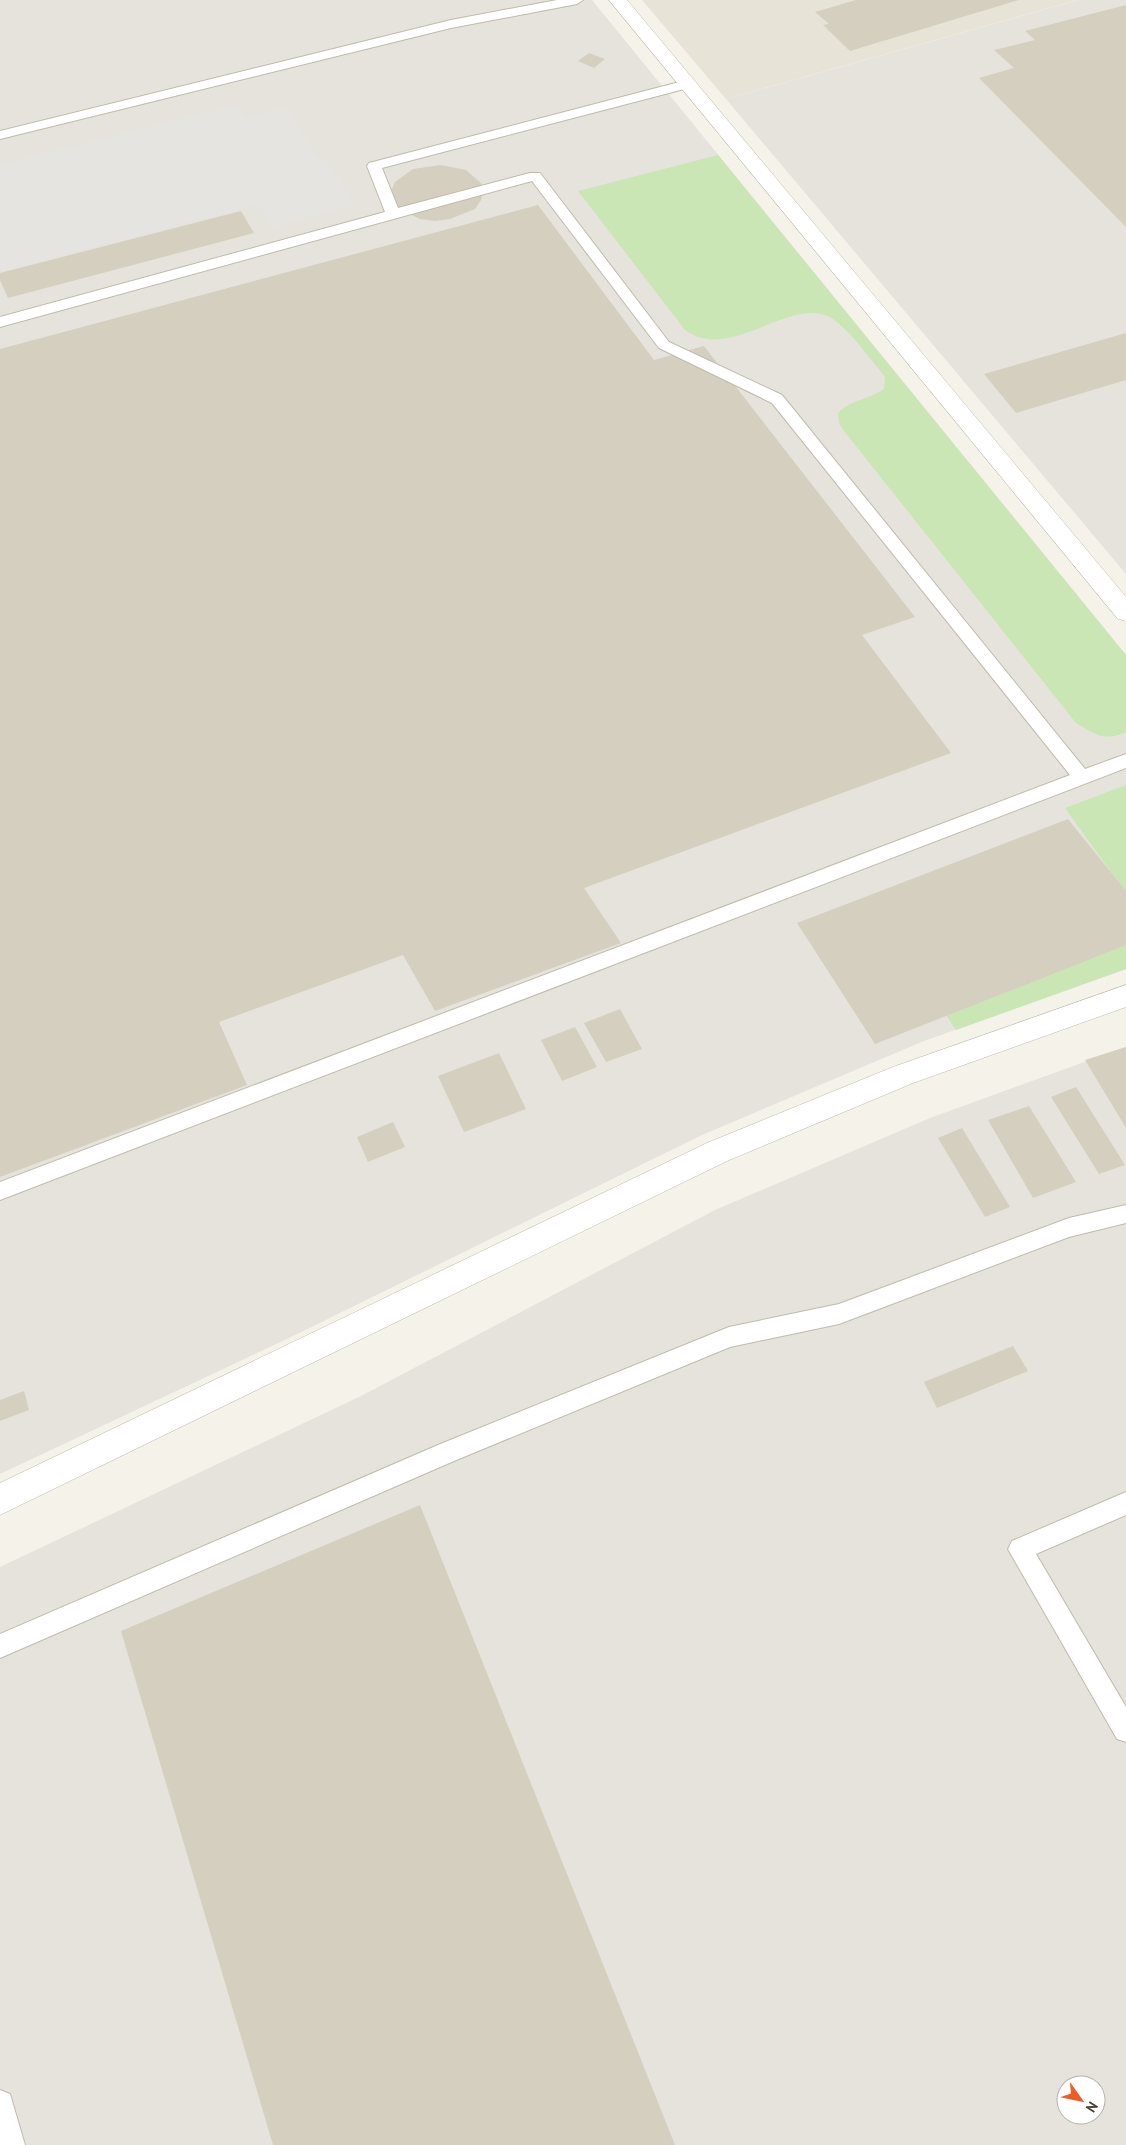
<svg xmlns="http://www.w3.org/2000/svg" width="1126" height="2145" viewBox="0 0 1126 2145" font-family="'PT Sans',sans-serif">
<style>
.residential{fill:#e7e4d7}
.industrial{fill:#e6e3dd;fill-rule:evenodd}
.green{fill:#c9e6b4}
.parking{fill:#e5e4e0}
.building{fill:#d5cfbf}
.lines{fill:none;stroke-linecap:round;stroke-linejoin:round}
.lane-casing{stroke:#bfbaac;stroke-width:2}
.street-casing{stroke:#bfbaac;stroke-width:1}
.lane{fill:#fff;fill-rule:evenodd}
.street{fill:#fff;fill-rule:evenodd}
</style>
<rect width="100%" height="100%" fill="#f4f2e9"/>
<!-- residential -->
<polygon class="residential" points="642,0 1077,0 726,99"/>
<!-- industrial -->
<g class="industrial">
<polygon points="0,0 592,0 1126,655 1126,969 924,1041 702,1135 289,1338 0,1474"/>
<polygon points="1078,0 1126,0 1126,574 726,99"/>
<path d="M1126 1047V2145H0V1567L359 1397 715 1210 930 1118ZM1066 2085H1096V2115H1066Z"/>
</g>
<!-- green -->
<g class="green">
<path d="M718 155 1126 655V732C1103 742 1097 735 1076 723L844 431 839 423 838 413C852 399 868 400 884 389L885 377C871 360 854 336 837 322 797 288 732 365 685 330L578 191Z"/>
<polygon points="1126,785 1126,893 1065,808"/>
<polygon points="1126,943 1126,969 956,1030 946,1015"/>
</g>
<!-- parking -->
<polygon class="parking" points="237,105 245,118 287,108 317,158 323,157 355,205 272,227 258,205 0,271 0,164"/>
<!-- building -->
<g class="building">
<polygon points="856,0 1019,0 850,51 823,25 829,24 815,12"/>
<polygon points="1126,5 1126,227 979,78 1014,68 994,50 1035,40 1025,31"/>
<polygon points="589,53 605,59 594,68 578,61"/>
<polygon points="441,165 466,170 482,184 483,192 481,200 475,209 450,219 435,221 420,219 397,208 391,191 395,182 413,169"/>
<polygon points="538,205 654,360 704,346 915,617 862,635 951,753 584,888 621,943 435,1011 403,955 219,1022 247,1085 0,1177 0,349"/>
<polygon points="241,211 254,233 8,298 0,280 0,273"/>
<polygon points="1126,333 1126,380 1016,413 984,374"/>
<polygon points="1068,819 1126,891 1126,945 875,1044 797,923"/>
<polygon points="620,1009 642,1049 606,1062 584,1023"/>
<polygon points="575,1027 597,1067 562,1081 541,1040"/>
<polygon points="1126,1047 1126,1128 1085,1060"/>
<polygon points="499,1053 526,1109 464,1132 438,1076"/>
<polygon points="1076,1087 1125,1165 1099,1174 1051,1097"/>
<polygon points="1029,1106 1076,1182 1033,1198 988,1120"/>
<polygon points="393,1122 405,1147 368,1162 357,1137"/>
<polygon points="962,1128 1010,1207 985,1217 938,1138"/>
<polygon points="1013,1346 1028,1371 937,1408 924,1382"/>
<polygon points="24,1391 29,1410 0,1421 0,1400"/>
<polygon points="420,1505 675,2145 273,2145 121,1631"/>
</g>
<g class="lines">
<!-- lane casing -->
<g class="lane-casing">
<g id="lane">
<polygon points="557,0 583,0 577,4 451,28 0,139 0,131 451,20"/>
<polygon points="687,80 694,84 692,87 382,168 398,208 530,173 540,173 669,342 782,395 1085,769 1126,754 1126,768 0,1200 0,1182 1070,775 772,403 659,348 532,181 0,327 0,317 385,212 367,166 369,163"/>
<polygon points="1126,1205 1126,1223 1069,1237 839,1324 730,1347 454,1461 0,1658 0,1634 438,1445 729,1327 839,1304 1069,1218"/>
<polygon points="1126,1492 1126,1515 1036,1554 1126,1707 1126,1742 1117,1739 1008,1549 1012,1541"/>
<polygon points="0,2090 10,2094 25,2145 0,2145"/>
</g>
</g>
<!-- street casing -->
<g class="street-casing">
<g id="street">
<polygon points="609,0 627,0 1126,597 1126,621 1118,619"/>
<polygon points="1126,985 1126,1007 913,1083 727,1161 0,1515 0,1483 707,1143 893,1067"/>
</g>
</g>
<!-- lane -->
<use href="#lane" class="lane"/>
<!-- street -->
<use href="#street" class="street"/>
</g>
<!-- north arrow -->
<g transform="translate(1081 2100) rotate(123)"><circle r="24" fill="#ffffff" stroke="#b5b4af"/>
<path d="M0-4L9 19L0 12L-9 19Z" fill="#ef5c25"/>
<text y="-8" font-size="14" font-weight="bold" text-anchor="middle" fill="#474338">N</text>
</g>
</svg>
